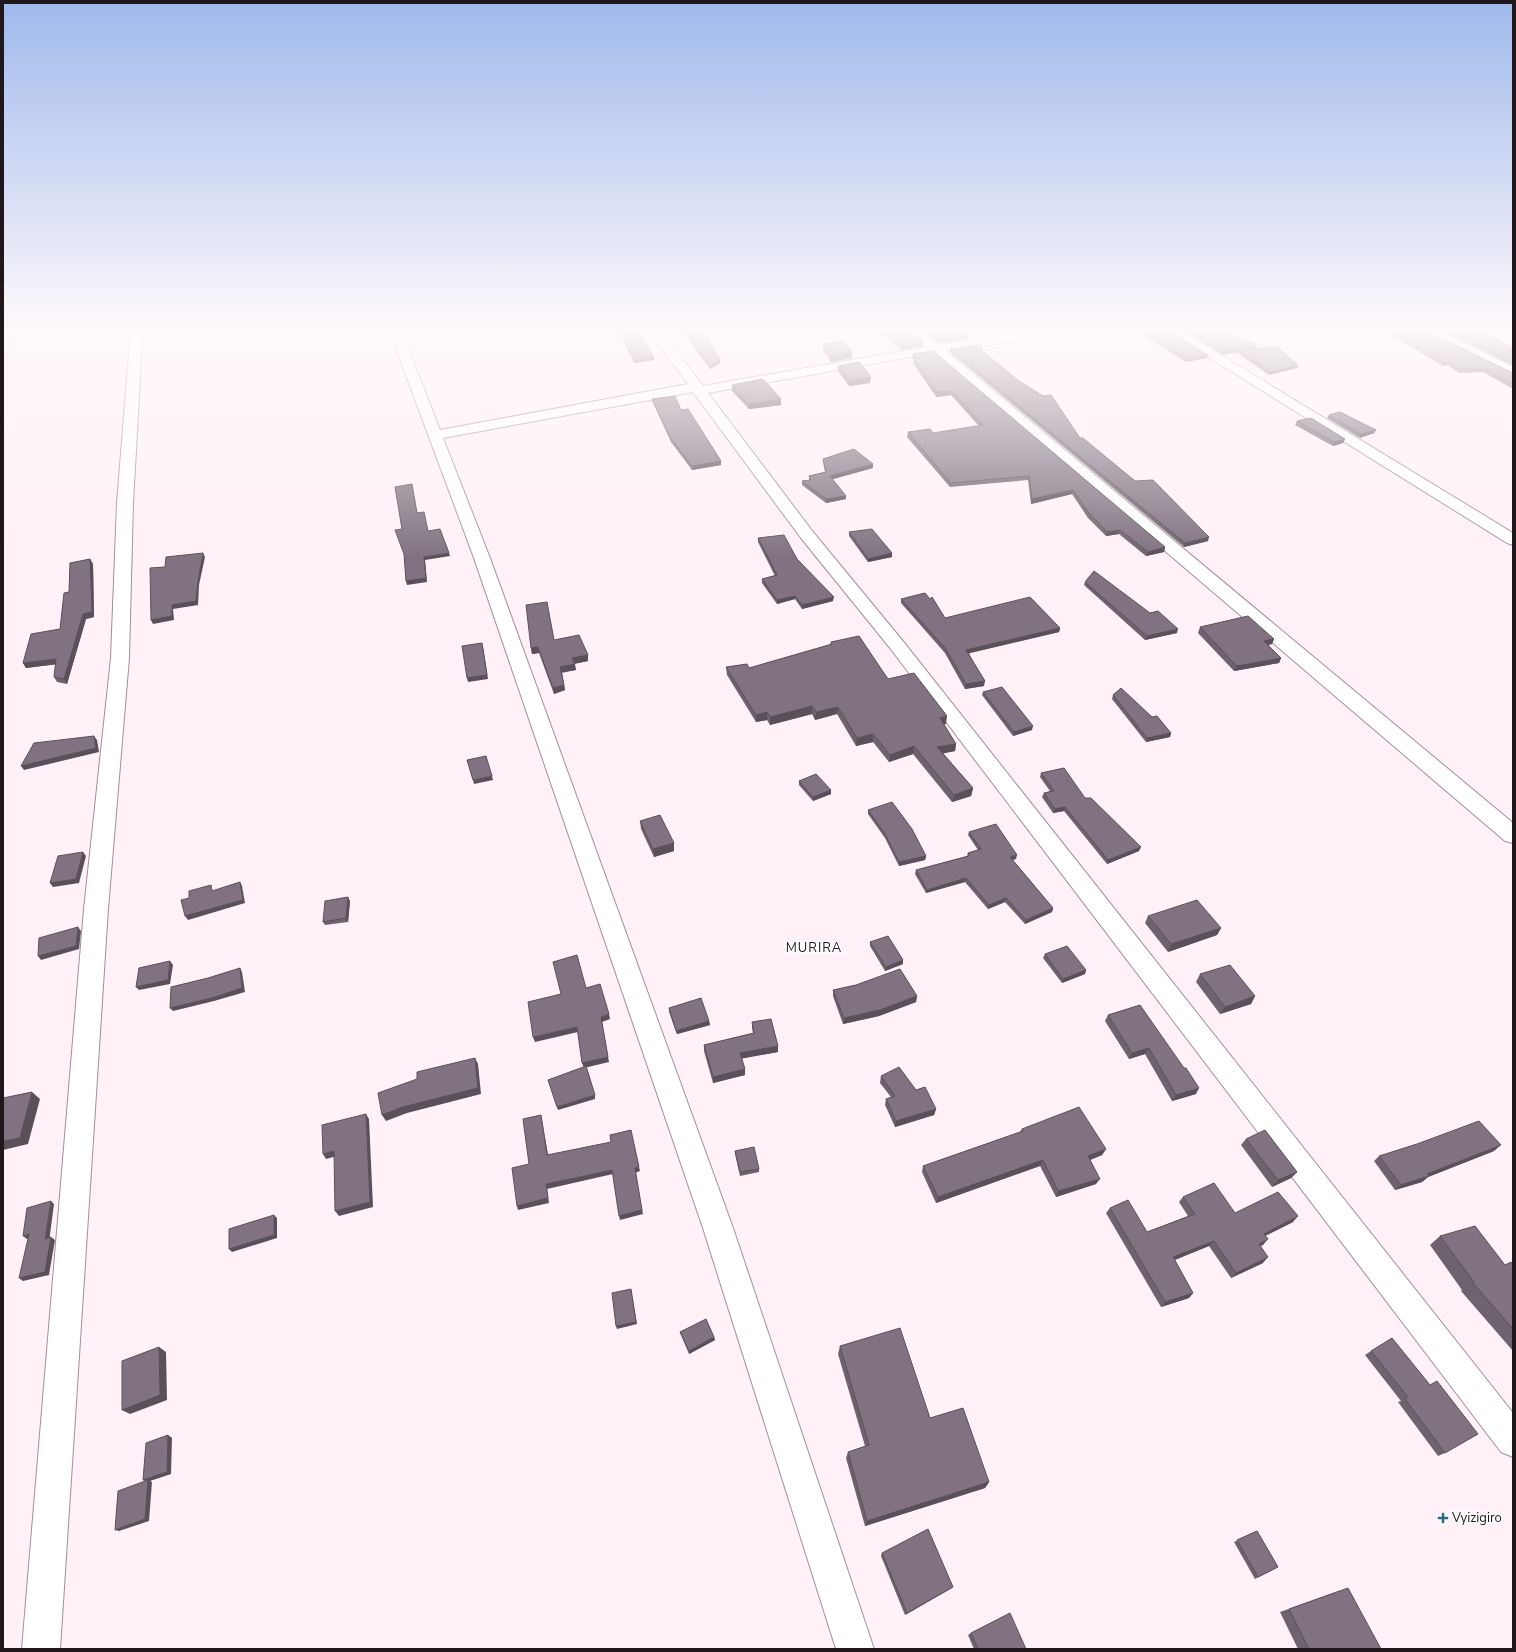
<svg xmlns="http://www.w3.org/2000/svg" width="1516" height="1652" viewBox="0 0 1516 1652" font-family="'Nunito Sans',sans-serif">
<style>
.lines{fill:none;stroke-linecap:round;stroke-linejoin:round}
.minor-casing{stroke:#a28e97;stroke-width:2}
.minor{fill:#fff;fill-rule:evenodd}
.wall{fill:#6e626e}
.shaded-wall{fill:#5a505a}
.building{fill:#807280;stroke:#5a505a}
.poi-dot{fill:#2d6981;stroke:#fff;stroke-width:1.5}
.labels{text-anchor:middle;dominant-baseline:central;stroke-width:3;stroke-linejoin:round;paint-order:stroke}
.quarter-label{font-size:13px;letter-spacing:1px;fill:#1f171b;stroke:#fff}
.near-poi-label{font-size:13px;fill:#1f171b;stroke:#fff;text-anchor:start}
</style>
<rect width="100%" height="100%" fill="#fff1f7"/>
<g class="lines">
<!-- minor casing -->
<g class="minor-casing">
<g id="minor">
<polygon points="131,327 143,327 133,503 129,658 108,909 60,1649 22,1649 84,909 111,658 117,503"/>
<polygon points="388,327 400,327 440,430 688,384 646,327 658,327 703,386 926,347 903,327 916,327 938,345 1061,327 1092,327 1090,330 1086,331 946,351 1513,823 1513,843 1505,841 933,353 708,393 813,532 902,640 1513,1413 1513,1457 1501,1452 890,648 801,538 693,392 443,438 490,558 733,1228 874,1649 836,1649 703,1228 474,558"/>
<polygon points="1160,327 1175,327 1513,533 1513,545 1507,543"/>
<polygon points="1416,327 1432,327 1513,367 1513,376 1418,330"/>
</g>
</g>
<!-- minor -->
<use href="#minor" class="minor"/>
</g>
<!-- wall -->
<g class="wall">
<polygon points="617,327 635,327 654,357 654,360 634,363"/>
<polygon points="681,327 702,327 720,360 720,363 710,369 681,329"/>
<polygon points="873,327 905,327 923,342 923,346 902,350"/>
<polygon points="918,327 956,327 967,339 938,343"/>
<polygon points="1133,327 1163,327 1207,358 1186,362 1132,328"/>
<polygon points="1178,327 1220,327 1256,349 1252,349 1298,365 1297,368 1269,375 1239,354 1240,352 1223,355"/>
<polygon points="1381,327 1419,327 1513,373 1513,389 1483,372 1459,373 1448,365 1443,366 1380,328"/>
<polygon points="1436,327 1478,327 1513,348 1513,366"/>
<polygon points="823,344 852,352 852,358 831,362 823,350"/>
<polygon points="950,349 983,352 1080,438 1135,481 1208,541 1184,547 950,352"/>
<polygon points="913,354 1165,547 1164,552 1146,556 1119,534 1106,536 1088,518 1072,494 1031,504 1028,480 950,487 907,437 908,432 933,433 979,426 951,395 936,397 913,363 914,359 912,358"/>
<polygon points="838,366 870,383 849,386 838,371"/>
<polygon points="732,385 781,405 749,409 732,391"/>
<polygon points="652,399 681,410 721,461 721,465 692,470 671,442 653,403"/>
<polygon points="1329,415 1376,430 1374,433 1360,438 1327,418"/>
<polygon points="1297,421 1345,439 1343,443 1333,446 1295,425"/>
<polygon points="823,459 873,468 832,479 846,496 846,499 826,503 802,485 802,481 809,480 809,476 825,472 823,462"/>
<polygon points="849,532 892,557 868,562 849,536"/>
<polygon points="758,538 797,559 833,601 802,609 795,599 777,604 762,583 762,579 775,576 758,542"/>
<polygon points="90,559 93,564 94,617 86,619 67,684 57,682 54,677 56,664 26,668 23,663 60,629 69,592"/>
<polygon points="1085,582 1150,613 1177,633 1145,640 1084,585"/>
<polygon points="901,599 945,618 1060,628 1059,632 969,653 984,686 965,689 945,653 901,603"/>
<polygon points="1200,627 1274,639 1272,644 1268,645 1281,658 1279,663 1234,671 1198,633"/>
<polygon points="554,640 588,655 588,661 574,664 576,670 562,672 565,690 554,694 539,653 532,654 531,648"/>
<polygon points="831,642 888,679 946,724 944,724 956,744 955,751 943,753 973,788 971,796 952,802 913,754 889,762 873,742 856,746 837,714 815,720 812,714 770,725 767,720 756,722 727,675 726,667 749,668 830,645"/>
<polygon points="983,692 1032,730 1013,736 982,695"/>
<polygon points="1113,695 1152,717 1171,733 1170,737 1146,742 1112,699"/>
<polygon points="1041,773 1085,798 1139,851 1107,864 1064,811 1053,813 1042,797 1044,793 1050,791 1040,777"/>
<polygon points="799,781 831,790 831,794 813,801 799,785"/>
<polygon points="868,810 926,856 925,860 899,866 885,838 868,814"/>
<polygon points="640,821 674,851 654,857 641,829"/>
<polygon points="969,832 1016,859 1013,860 1053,908 1052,912 1025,924 1005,902 988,909 965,882 926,893 915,874 916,870 967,856 968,853 978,850 968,835"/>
<polygon points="350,901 348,922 325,925 323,922"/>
<polygon points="1148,916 1221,928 1217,935 1168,952 1145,923"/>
<polygon points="870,942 903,960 903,964 885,971 870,946"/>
<polygon points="1045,954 1086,970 1085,974 1062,983 1043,958"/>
<polygon points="1200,974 1255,996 1251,1004 1220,1014 1196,982"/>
<polygon points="856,985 917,996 916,1002 879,1016 843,1024 833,996 833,990"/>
<polygon points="669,1008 709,1021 710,1025 677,1034 669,1012"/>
<polygon points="1108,1015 1184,1068 1196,1094 1172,1101 1145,1054 1129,1059 1105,1021"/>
<polygon points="752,1022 778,1046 778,1052 742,1058 745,1075 713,1083 704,1051 704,1045 753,1033 752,1028"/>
<polygon points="881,1076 916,1090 936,1109 934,1115 895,1127 885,1105 886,1099 891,1097 880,1083"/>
<polygon points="1022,1129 1106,1149 1102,1155 1090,1160 1096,1184 1056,1197 1040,1166 936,1203 922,1172 923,1166 1020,1132"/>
<polygon points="1246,1139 1297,1172 1291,1178 1272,1187 1241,1145"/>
<polygon points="735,1151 759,1169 759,1172 740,1176 735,1154"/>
<polygon points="1494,1151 1428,1177 1422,1182 1395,1190 1374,1161 1379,1156"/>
<polygon points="1183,1197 1235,1213 1293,1222 1265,1236 1263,1245 1260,1246 1263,1263 1231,1278 1209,1246 1175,1260 1193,1293 1189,1298 1161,1307 1106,1213 1110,1208 1147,1232 1188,1216 1179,1202"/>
<polygon points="1440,1236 1505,1265 1513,1265 1513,1351 1461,1291 1462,1290 1430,1245"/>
<polygon points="680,1332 714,1337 715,1340 689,1354 681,1335"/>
<polygon points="840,1346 930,1418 989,1482 985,1488 865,1526 846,1458 848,1452 865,1446 838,1354"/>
<polygon points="1371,1351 1430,1385 1445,1453 1438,1456 1398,1402 1401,1401 1365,1355"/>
<polygon points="1257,1531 1278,1567 1255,1579 1234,1542"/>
<polygon points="882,1553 953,1587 950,1589 905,1615 881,1556"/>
<polygon points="1339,1591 1381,1649 1298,1649 1280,1612"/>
<polygon points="971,1633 1026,1649 974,1649 968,1635"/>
</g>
<!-- shaded-wall -->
<g class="shaded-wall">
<polygon points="967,336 967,339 938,343 939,340"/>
<polygon points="923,342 923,346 902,350 902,346"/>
<polygon points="1257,345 1256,349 1242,351 1241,350 1240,352 1223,355 1224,351"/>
<polygon points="852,352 852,358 831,362 831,355"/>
<polygon points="1208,355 1207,358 1186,362 1187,358"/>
<polygon points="654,357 654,360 634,363 634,360"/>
<polygon points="720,360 720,363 710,369 710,366"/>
<polygon points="1445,362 1449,362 1448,365 1443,366"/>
<polygon points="1298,365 1297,368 1269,375 1270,372"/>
<polygon points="871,377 870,383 849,386 849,381"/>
<polygon points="952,391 951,395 936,397 937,392"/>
<polygon points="781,399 781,405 749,409 749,404"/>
<polygon points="1376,430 1374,433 1360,438 1361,434"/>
<polygon points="1345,439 1343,443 1333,446 1334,442"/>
<polygon points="721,461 721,465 692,470 692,466"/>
<polygon points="873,464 873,468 830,480 830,476"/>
<polygon points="1073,490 1072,494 1031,504 1032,499"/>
<polygon points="846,496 846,499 826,503 826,499"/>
<polygon points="1120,530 1119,534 1106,536 1107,532"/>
<polygon points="1209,537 1208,541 1184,547 1185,543"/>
<polygon points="1165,547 1164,552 1146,556 1148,552"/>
<polygon points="203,553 205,557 199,585 198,605 173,609 174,620 153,624 151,620 172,605 198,581"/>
<polygon points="449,553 450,556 425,560 427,582 407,585 406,581 424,557"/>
<polygon points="892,553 892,557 868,562 868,559"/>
<polygon points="90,559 93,564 94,617 86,619 67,684 64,679"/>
<polygon points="795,596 795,599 777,604 777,600"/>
<polygon points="834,597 833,601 802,609 802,605"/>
<polygon points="1060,628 1059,632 966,654 966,650"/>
<polygon points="1178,629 1177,633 1145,640 1147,636"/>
<polygon points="1274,639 1272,644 1262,646 1264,641"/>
<polygon points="483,647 488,679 468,682 467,678"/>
<polygon points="538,647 539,653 532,654 531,648"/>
<polygon points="588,655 588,661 573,664 572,658"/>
<polygon points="1281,658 1279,663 1234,671 1237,666"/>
<polygon points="56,659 59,664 26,668 23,663"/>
<polygon points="575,664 576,670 561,673 560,667"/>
<polygon points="985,681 984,686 965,689 966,684"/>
<polygon points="564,685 565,690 554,694 553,688"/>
<polygon points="812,706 812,714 770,725 770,717"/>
<polygon points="838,707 837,714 815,720 816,712"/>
<polygon points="767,712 767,720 756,722 756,715"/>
<polygon points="947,716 946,724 939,726 940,718"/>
<polygon points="1033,726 1032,730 1013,736 1014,732"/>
<polygon points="1171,733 1170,737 1146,742 1147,738"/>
<polygon points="873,734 873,742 856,746 857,738"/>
<polygon points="94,736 97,740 99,752 24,770 21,766"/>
<polygon points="956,744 955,751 936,755 937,747"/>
<polygon points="914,746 913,754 889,762 890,755"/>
<polygon points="492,776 493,780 474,784 473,780"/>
<polygon points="973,788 971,796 952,802 954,795"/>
<polygon points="831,790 831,794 813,801 813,797"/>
<polygon points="1065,807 1064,811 1053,813 1055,809"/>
<polygon points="674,843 674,851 654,857 653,849"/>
<polygon points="1141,847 1139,851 1107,864 1108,860"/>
<polygon points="83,852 86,856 79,883 53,887 50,883"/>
<polygon points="1017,855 1016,859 1009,860 1010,857"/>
<polygon points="926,856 925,860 899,866 899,862"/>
<polygon points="966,878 965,882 926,893 927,890"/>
<polygon points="240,882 242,886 245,903 188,920 185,916"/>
<polygon points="348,897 350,901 348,922 346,918"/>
<polygon points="1006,898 1005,902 988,909 989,905"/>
<polygon points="1053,908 1052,912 1025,924 1026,920"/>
<polygon points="78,927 81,931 79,949 41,960 38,956"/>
<polygon points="1221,928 1217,935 1168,952 1171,944"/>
<polygon points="903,960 903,964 885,971 886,967"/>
<polygon points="170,961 173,965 170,984 139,990 136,987"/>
<polygon points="240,968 242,972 245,992 214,1001 173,1011 170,1008"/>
<polygon points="1086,970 1085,974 1062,983 1063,979"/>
<polygon points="917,996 916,1002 879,1016 843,1024 844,1018"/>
<polygon points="1255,996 1251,1004 1220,1014 1225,1007"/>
<polygon points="609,1014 610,1019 602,1022 609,1062 584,1068 582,1063 601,1017"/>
<polygon points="709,1021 710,1025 677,1034 676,1031"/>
<polygon points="577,1027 578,1032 535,1042 533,1037"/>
<polygon points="778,1046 778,1052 740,1059 740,1053"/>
<polygon points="1149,1048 1145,1054 1129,1059 1132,1053"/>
<polygon points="475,1058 478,1064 481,1094 407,1113 386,1121 382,1115"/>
<polygon points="745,1069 745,1075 713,1083 713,1077"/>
<polygon points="1199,1088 1196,1094 1172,1101 1176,1095"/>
<polygon points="32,1092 40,1099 28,1144 3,1150 3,1141"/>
<polygon points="595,1095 595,1099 558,1110 557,1107"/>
<polygon points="936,1109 934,1115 895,1127 896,1121"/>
<polygon points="366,1114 369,1119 373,1207 339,1216 335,1211"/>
<polygon points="541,1115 542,1120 549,1160 547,1155"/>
<polygon points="1501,1145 1494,1151 1428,1177 1422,1182 1395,1190 1401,1185"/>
<polygon points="1106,1149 1102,1155 1085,1162 1088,1156"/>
<polygon points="334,1151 337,1156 326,1159 323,1154"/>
<polygon points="1043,1160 1040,1166 936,1203 938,1197"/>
<polygon points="639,1167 640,1171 635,1173 643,1214 620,1220 619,1216 635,1168"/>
<polygon points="612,1170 613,1174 547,1189 549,1203 518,1210 517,1206 546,1184"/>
<polygon points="1297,1172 1291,1178 1272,1187 1278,1180"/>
<polygon points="1100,1179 1096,1184 1056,1197 1058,1191"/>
<polygon points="51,1201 54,1204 49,1242 45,1239"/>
<polygon points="274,1215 277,1218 277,1238 232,1252 229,1249"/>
<polygon points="1298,1216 1293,1222 1259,1239 1264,1234"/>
<polygon points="29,1234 33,1237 27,1239 23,1236"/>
<polygon points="51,1237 55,1240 49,1275 23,1281 19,1278"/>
<polygon points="1268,1239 1263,1245 1254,1249 1259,1244"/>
<polygon points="1214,1241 1209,1246 1169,1262 1173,1257"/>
<polygon points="1268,1257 1263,1263 1231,1278 1236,1273"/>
<polygon points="631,1289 637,1324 617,1329 616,1326"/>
<polygon points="1193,1293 1189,1298 1161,1307 1165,1302"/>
<polygon points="714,1337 715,1340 689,1354 689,1351"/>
<polygon points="159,1347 166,1352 167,1400 130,1414 122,1410"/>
<polygon points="168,1435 172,1438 171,1474 150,1481 152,1482 149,1521 119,1531 115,1530 147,1482 143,1480"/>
<polygon points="989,1482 985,1488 865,1526 867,1521"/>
<polygon points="953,1587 950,1589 905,1615 907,1613"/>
</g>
<!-- building -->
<g class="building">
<polygon points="619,327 635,327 654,357 634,360"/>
<polygon points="682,327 702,327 720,360 710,366"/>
<polygon points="878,327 905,327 923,342 902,346"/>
<polygon points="923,327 956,327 967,336 939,340"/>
<polygon points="1136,327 1163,327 1208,355 1187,358"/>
<polygon points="1184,327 1220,327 1257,345 1224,351"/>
<polygon points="1386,327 1419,327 1513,373 1513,384 1485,368 1460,369 1449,362 1445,362"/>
<polygon points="1444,327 1478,327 1513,348 1513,362"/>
<polygon points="844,341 852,352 831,355 823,344"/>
<polygon points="978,345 983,350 981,350 1019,381 1043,396 1051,395 1080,438 1083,438 1135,481 1153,480 1209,537 1185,543 950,349"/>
<polygon points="1277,347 1298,365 1270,372 1241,350"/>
<polygon points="933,351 1165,547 1148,552 1120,530 1107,532 1089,513 1073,490 1032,499 1029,476 951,483 908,432 930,429 933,433 983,425 952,391 937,392 914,359 918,359 913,354"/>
<polygon points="859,362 871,377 849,381 838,366"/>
<polygon points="763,379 781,399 749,404 732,385"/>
<polygon points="675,396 681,410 688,409 721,461 692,466 670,437 652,399"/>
<polygon points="1340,412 1376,430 1361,434 1329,415"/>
<polygon points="1311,418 1345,439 1334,442 1297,421"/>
<polygon points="854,449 873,464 830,476 846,496 826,499 802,481 811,480 809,476 826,472 823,459"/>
<polygon points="412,484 417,513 424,512 428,531 440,529 449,553 424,557 426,578 406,581 404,554 395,530 402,529 395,487"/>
<polygon points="872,529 892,553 868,559 849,532"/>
<polygon points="784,535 797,559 834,597 802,605 795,596 777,600 762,579 777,575 758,538"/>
<polygon points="203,553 198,581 196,601 172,605 172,616 151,620 150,568 165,567 166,557"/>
<polygon points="90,559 92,612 83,614 64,679 54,677 56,659 23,663 31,634 60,629 64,593 69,592 70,563"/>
<polygon points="1094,571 1150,613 1158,611 1178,629 1147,636 1085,582"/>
<polygon points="925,593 930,599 932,597 945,618 1030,597 1060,628 966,650 985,681 966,684 945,648 901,599"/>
<polygon points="547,602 554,640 579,635 588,655 572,658 575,664 560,667 564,685 553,688 538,647 531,648 526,605"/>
<polygon points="1248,616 1274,639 1264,641 1281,658 1237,666 1200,627"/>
<polygon points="859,636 888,679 914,673 947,716 940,718 956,744 937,747 973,788 954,795 914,746 890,755 873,734 857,738 838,707 816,712 812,706 770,717 767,712 756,715 726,667 747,664 749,668 832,644 831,642"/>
<polygon points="482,643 487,675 467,678 462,646"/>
<polygon points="1002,687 1033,726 1014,732 983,692"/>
<polygon points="1121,688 1152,717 1157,716 1171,733 1147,738 1113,695"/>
<polygon points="94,736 96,748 21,766 34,743"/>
<polygon points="486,756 492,776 473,780 467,760"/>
<polygon points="1064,768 1085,798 1091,798 1141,847 1108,860 1065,807 1055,809 1044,793 1054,791 1041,773"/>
<polygon points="816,774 831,790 813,797 799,781"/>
<polygon points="892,802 912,829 926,856 899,862 885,834 868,810"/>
<polygon points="660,815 674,843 653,849 640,821"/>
<polygon points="996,824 1017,855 1010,857 1053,908 1026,920 1006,898 989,905 966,878 927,890 916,870 969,856 968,853 981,849 969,832"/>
<polygon points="83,852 76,879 50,883 58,856"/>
<polygon points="240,882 243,900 185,916 181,900 189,898 189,891 211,885 212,891"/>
<polygon points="348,897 346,918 323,922 325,901"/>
<polygon points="1197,900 1221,928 1171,944 1148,916"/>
<polygon points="78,927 76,946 38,956 39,938"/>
<polygon points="888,936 903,960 886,967 870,942"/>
<polygon points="1067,946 1086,970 1063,979 1045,954"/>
<polygon points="577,955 586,988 600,984 609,1014 601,1017 608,1057 582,1063 577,1027 533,1037 528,1002 561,994 553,962"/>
<polygon points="170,961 168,980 136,987 139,968"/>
<polygon points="1230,965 1255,996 1225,1007 1200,974"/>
<polygon points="240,968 242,988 212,998 170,1008 171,987 208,978"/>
<polygon points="900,969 917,996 880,1010 844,1018 833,990 856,985"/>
<polygon points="701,998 709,1021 676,1031 669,1008"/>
<polygon points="1140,1005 1184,1068 1186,1068 1199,1088 1176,1095 1149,1048 1132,1053 1108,1015"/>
<polygon points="771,1019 778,1046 740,1053 745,1069 713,1077 704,1045 754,1033 752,1022"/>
<polygon points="475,1058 478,1088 403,1107 382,1115 378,1093 417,1079 417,1072"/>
<polygon points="586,1066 595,1095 557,1107 548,1080"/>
<polygon points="899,1067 916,1090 925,1087 936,1109 896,1121 886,1099 895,1096 881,1076"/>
<polygon points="32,1092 20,1138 3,1141 3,1098"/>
<polygon points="1079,1107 1106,1149 1088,1156 1100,1179 1058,1191 1043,1160 938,1197 923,1166 1023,1131 1022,1129"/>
<polygon points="366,1114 370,1202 335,1211 334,1151 323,1154 322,1125"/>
<polygon points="541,1115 547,1155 611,1142 610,1135 631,1130 639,1167 635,1168 642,1210 619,1216 612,1170 546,1184 548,1198 517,1206 512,1168 529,1164 523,1119"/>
<polygon points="1479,1121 1501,1145 1427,1174 1429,1176 1401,1185 1379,1156 1417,1144"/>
<polygon points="1265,1130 1297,1172 1278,1180 1246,1139"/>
<polygon points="754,1147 759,1169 740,1172 735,1151"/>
<polygon points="1214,1183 1235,1213 1278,1192 1298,1216 1264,1234 1268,1239 1259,1244 1268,1257 1236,1273 1214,1241 1173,1257 1193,1293 1165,1302 1110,1208 1128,1200 1147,1232 1195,1214 1183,1197"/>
<polygon points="51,1201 45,1239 51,1237 45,1272 19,1278 29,1234 23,1236 27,1208"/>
<polygon points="274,1215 274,1235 229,1249 229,1229"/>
<polygon points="1475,1226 1505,1265 1511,1262 1513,1265 1513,1329 1473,1283 1474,1282 1440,1236"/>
<polygon points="631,1289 636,1322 616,1326 612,1293"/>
<polygon points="706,1319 714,1337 689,1351 680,1332"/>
<polygon points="900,1328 930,1418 963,1408 989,1482 867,1521 848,1452 869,1445 840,1346"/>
<polygon points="1392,1338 1430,1385 1437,1381 1478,1434 1445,1453 1405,1399 1408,1397 1371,1351"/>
<polygon points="159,1347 160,1395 122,1410 122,1361"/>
<polygon points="168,1435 167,1472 143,1480 146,1443"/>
<polygon points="148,1480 145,1519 115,1530 118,1491"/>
<polygon points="928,1529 953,1587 907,1613 882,1553"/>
<polygon points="1257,1531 1278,1567 1258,1577 1237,1540"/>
<polygon points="1348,1588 1381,1649 1309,1649 1289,1609"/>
<polygon points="1010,1613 1026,1649 978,1649 971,1633"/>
</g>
<!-- sky -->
<linearGradient id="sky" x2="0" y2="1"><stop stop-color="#9fb9ec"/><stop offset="0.59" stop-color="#fff9fb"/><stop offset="1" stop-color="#fff9fb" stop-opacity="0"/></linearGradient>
<rect width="1516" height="558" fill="url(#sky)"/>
<!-- markers -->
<path class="poi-dot" d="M1441 1512h4v4h4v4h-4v4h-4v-4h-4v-4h4z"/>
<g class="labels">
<!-- quarter labels -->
<g class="quarter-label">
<text x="814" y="948">MURIRA</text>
</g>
<!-- near-poi labels -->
<g class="near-poi-label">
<text x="1452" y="1518">Vyizigiro</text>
</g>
</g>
<!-- border -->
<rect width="1516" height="1652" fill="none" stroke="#1f171b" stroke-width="8"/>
</svg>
